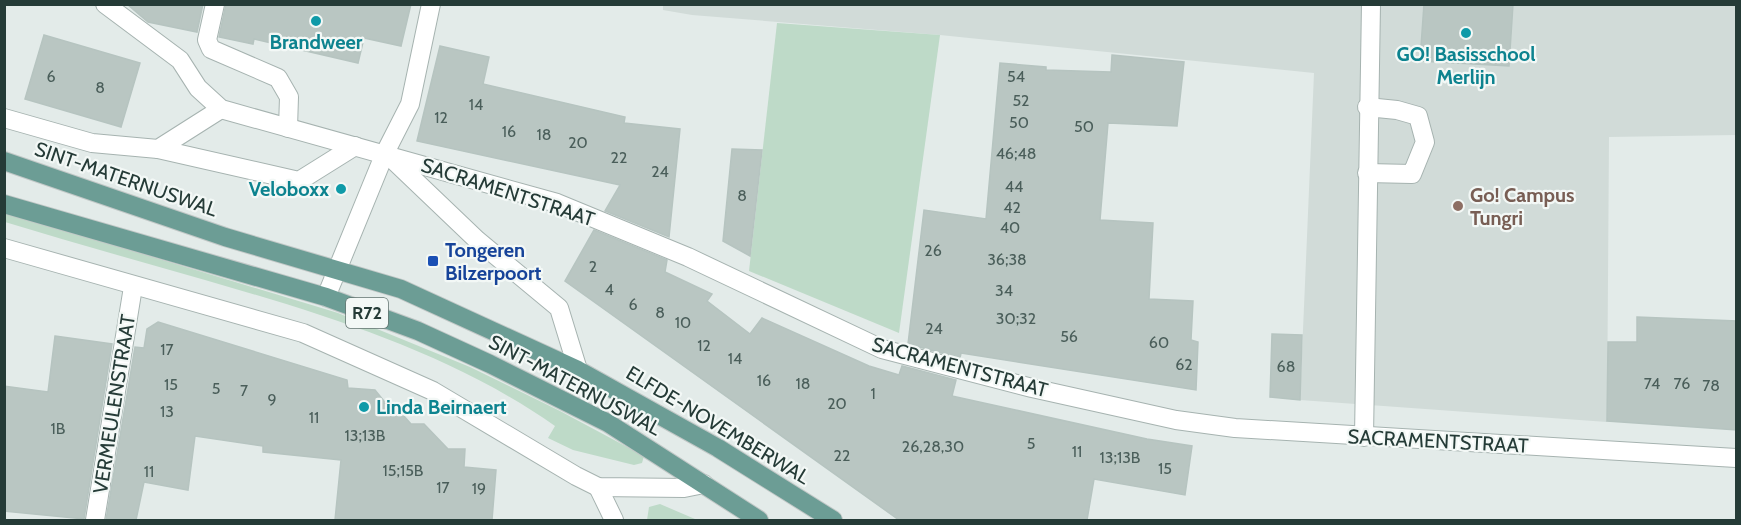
<svg xmlns="http://www.w3.org/2000/svg" width="1741" height="525" viewBox="0 0 1741 525" font-family="Cabin,sans-serif">
<style>
.built{fill:#d1dbd8}
.green{fill:#bedac8}
.building{fill:#b9c6c2;stroke:#b6c4c0;stroke-width:1.5}
.lines{fill:none;stroke-linecap:round;stroke-linejoin:round}
.service-casing{stroke:#a6b3b0;stroke-width:20}
.minor-casing{stroke:#a6b3b0;stroke-width:20}
.primary-casing{stroke:#c2c8c7;stroke-width:20}
.service{stroke:#fff;stroke-width:18}
.minor{stroke:#fff;stroke-width:18}
.primary{stroke:#6c9d95;stroke-width:18}
.culture-dot{fill:#0f9aa8;stroke:#f3f8f6;stroke-width:2}
.education-dot{fill:#8d6e63;stroke:#f3f8f6;stroke-width:2}
.transit-dot{fill:#1a4fb4;stroke:#f3f8f6;stroke-width:2}
.labels{text-anchor:middle;dominant-baseline:central;stroke-width:4.5;stroke-linejoin:round;paint-order:stroke}
.number-label{font-size:16px;fill:#4a5e5a}
.shield{fill:#f3f8f6;stroke:#637470;stroke-width:1.5}
.shield-label{font-size:18px;font-weight:bold;fill:#253b37}
.culture-label{font-size:20px;font-weight:bold;fill:#0d838f;stroke:#f3f8f6}
.street-label{font-size:20px;fill:#253b37;stroke:#f3f8f6}
.education-label{font-size:20px;font-weight:bold;fill:#785e54;stroke:#f3f8f6;text-anchor:start}
.transit-label{font-size:20px;font-weight:bold;fill:#164399;stroke:#f3f8f6;text-anchor:start}
</style>
<rect width="100%" height="100%" fill="#e3ebe9"/>
<!-- built -->
<polygon class="built" points="663,5 1736,5 1736,135 1609,137 1607,422 1300,400 1314,73 940,35 692,15 663,10"/>
<!-- green -->
<g class="green">
<polygon points="777,23 940,35 899,333 749,271"/>
<path d="M4 212 338 313 470 367 560 411 644 456 642 463 634 465 573 450 548 438 555 426C451 353 326 315 205 280 138 261 71 242 5 222Z"/>
<polygon points="660,504 695,519 698,520 647,520 649,507"/>
</g>
<!-- building -->
<g class="building">
<polygon points="127,4 203,4 197,32 148,22"/>
<polygon points="226,4 411,4 401,46 364,38 358,63 254,39 253,44 219,37"/>
<polygon points="1424,4 1513,4 1509,66 1420,61"/>
<polygon points="44,35 140,63 121,127 25,99"/>
<polygon points="440,46 489,57 483,84 625,117 624,123 680,129 669,237 605,211 620,185 417,141"/>
<polygon points="1112,55 1184,62 1177,126 1108,123 1100,220 1153,223 1149,299 1193,301 1191,340 1198,342 1196,390 961,353 960,358 908,344 924,210 986,219 1000,63 1046,67 1046,70 1111,72"/>
<polygon points="732,149 762,150 750,256 723,241"/>
<polygon points="594,230 667,260 665,272 712,294 707,301 750,334 762,318 869,366 899,375 902,366 956,380 952,396 1147,439 1192,446 1185,495 1094,479 1087,520 899,520 565,281"/>
<polygon points="1637,317 1737,321 1737,430 1607,421 1608,342 1637,342"/>
<polygon points="158,322 347,380 348,388 375,390 388,406 388,414 403,415 411,424 424,424 448,449 465,449 464,467 496,470 492,520 335,520 341,460 263,452 263,446 195,436 188,490 144,482 136,520 106,520 135,347 144,348 147,329"/>
<polygon points="1272,334 1302,335 1300,400 1270,397"/>
<polygon points="55,336 112,344 84,519 4,511 4,386 48,392"/>
</g>
<g class="lines">
<!-- service casing -->
<g class="service-casing">
<g id="service">
<polyline points="215,4 207,40 211,49 278,78 289,97 288,128"/>
<polyline points="158,149 299,181 355,146"/>
<polyline points="385,153 410,104 431,4"/>
<polyline points="1367,173 1412,174 1425,142 1418,116 1397,110 1367,107"/>
<polyline points="1364,437 1371,4"/>
</g>
</g>
<!-- minor casing -->
<g class="minor-casing">
<g id="minor">
<polyline points="105,4 180,60 198,88 221,109 557,203 688,257 882,349 1032,388 1176,420 1235,428 1736,458"/>
<polyline points="4,118 92,143 158,149 221,109"/>
<polyline points="389,156 477,240 559,308 578,370"/>
<polyline points="4,248 303,333 433,391 576,476 598,487 684,488 704,484"/>
<polyline points="326,297 385,153"/>
<polyline points="598,487 614,520"/>
<polyline points="95,520 133,287"/>
</g>
</g>
<!-- primary casing -->
<g class="primary-casing">
<g id="primary">
<polyline points="4,161 225,237 401,289 578,370 718,448 833,520"/>
<polyline points="4,204 326,297 418,331 490,364 608,423 759,520"/>
</g>
</g>
<!-- service -->
<use href="#service" class="service"/>
<!-- minor -->
<use href="#minor" class="minor"/>
<!-- primary -->
<use href="#primary" class="primary"/>
</g>
<!-- markers -->
<g class="culture-dot">
<circle cx="316" cy="21" r="6"/>
<circle cx="1466" cy="33" r="6"/>
<circle cx="341" cy="189" r="6"/>
<circle cx="364" cy="407" r="6"/>
</g>
<circle class="education-dot" cx="1458" cy="206" r="6"/>
<rect class="transit-dot" x="427" y="255" width="12" height="12" rx="3"/>
<g class="labels">
<!-- number labels -->
<g class="number-label">
<text x="51" y="76">6</text>
<text x="1016" y="76">54</text>
<text x="100" y="87">8</text>
<text x="1021" y="100">52</text>
<text x="476" y="104">14</text>
<text x="441" y="117">12</text>
<text x="1019" y="122">50</text>
<text x="1084" y="126">50</text>
<text x="509" y="131">16</text>
<text x="544" y="134">18</text>
<text x="578" y="142">20</text>
<text x="1016" y="153">46;48</text>
<text x="619" y="157">22</text>
<text x="660" y="171">24</text>
<text x="1014" y="186">44</text>
<text x="742" y="195">8</text>
<text x="1012" y="207">42</text>
<text x="1010" y="227">40</text>
<text x="933" y="250">26</text>
<text x="1007" y="259">36;38</text>
<text x="593" y="266">2</text>
<text x="609" y="289">4</text>
<text x="1004" y="290">34</text>
<text x="633" y="304">6</text>
<text x="660" y="312">8</text>
<text x="1016" y="318">30;32</text>
<text x="683" y="322">10</text>
<text x="934" y="328">24</text>
<text x="1069" y="336">56</text>
<text x="1159" y="342">60</text>
<text x="704" y="345">12</text>
<text x="167" y="349">17</text>
<text x="735" y="358">14</text>
<text x="1184" y="364">62</text>
<text x="1286" y="366">68</text>
<text x="764" y="380">16</text>
<text x="803" y="383">18</text>
<text x="1652" y="383">74</text>
<text x="1682" y="383">76</text>
<text x="171" y="384">15</text>
<text x="1711" y="385">78</text>
<text x="216" y="388">5</text>
<text x="244" y="390">7</text>
<text x="873" y="393">1</text>
<text x="272" y="399">9</text>
<text x="837" y="403">20</text>
<text x="167" y="411">13</text>
<text x="314" y="417">11</text>
<text x="58" y="428">1B</text>
<text x="365" y="435">13;13B</text>
<text x="1031" y="443">5</text>
<text x="933" y="446">26,28,30</text>
<text x="1077" y="451">11</text>
<text x="842" y="455">22</text>
<text x="1120" y="457">13;13B</text>
<text x="1165" y="468">15</text>
<text x="403" y="470">15;15B</text>
<text x="149" y="471">11</text>
<text x="443" y="487">17</text>
<text x="479" y="488">19</text>
</g>
<!-- shield labels -->
<rect class="shield" x="346" y="298" width="42" height="30" rx="4.5"/>
<g class="shield-label">
<text x="367" y="313">R72</text>
</g>
<!-- culture labels -->
<g class="culture-label">
<text x="316" y="42">Brandweer</text>
<text x="1466" y="54">GO! Basisschool<tspan x="1466" dy="23">Merlijn</tspan></text>
<text x="329" y="189" text-anchor="end">Veloboxx</text>
<text x="376" y="407" text-anchor="start">Linda Beirnaert</text>
</g>
<!-- street labels -->
<g class="street-label">
<text transform="translate(126 179) rotate(19)">SINT-MATERNUSWAL</text>
<text transform="translate(508 192) rotate(18)">SACRAMENTSTRAAT</text>
<text transform="translate(960 367) rotate(15)">SACRAMENTSTRAAT</text>
<text transform="translate(575 385) rotate(28)">SINT-MATERNUSWAL</text>
<text transform="translate(114 404) rotate(-81)">VERMEULENSTRAAT</text>
<text transform="translate(718 425) rotate(31)">ELFDE-NOVEMBERWAL</text>
<text transform="translate(1438 441) rotate(3)">SACRAMENTSTRAAT</text>
</g>
<!-- education labels -->
<g class="education-label">
<text x="1470" y="195">Go! Campus<tspan x="1470" dy="23">Tungri</tspan></text>
</g>
<!-- transit labels -->
<g class="transit-label">
<text x="445" y="250">Tongeren<tspan x="445" dy="23">Bilzerpoort</tspan></text>
</g>
</g>
<!-- border -->
<rect width="1741" height="525" fill="none" stroke="#253b37" stroke-width="12"/>
</svg>
